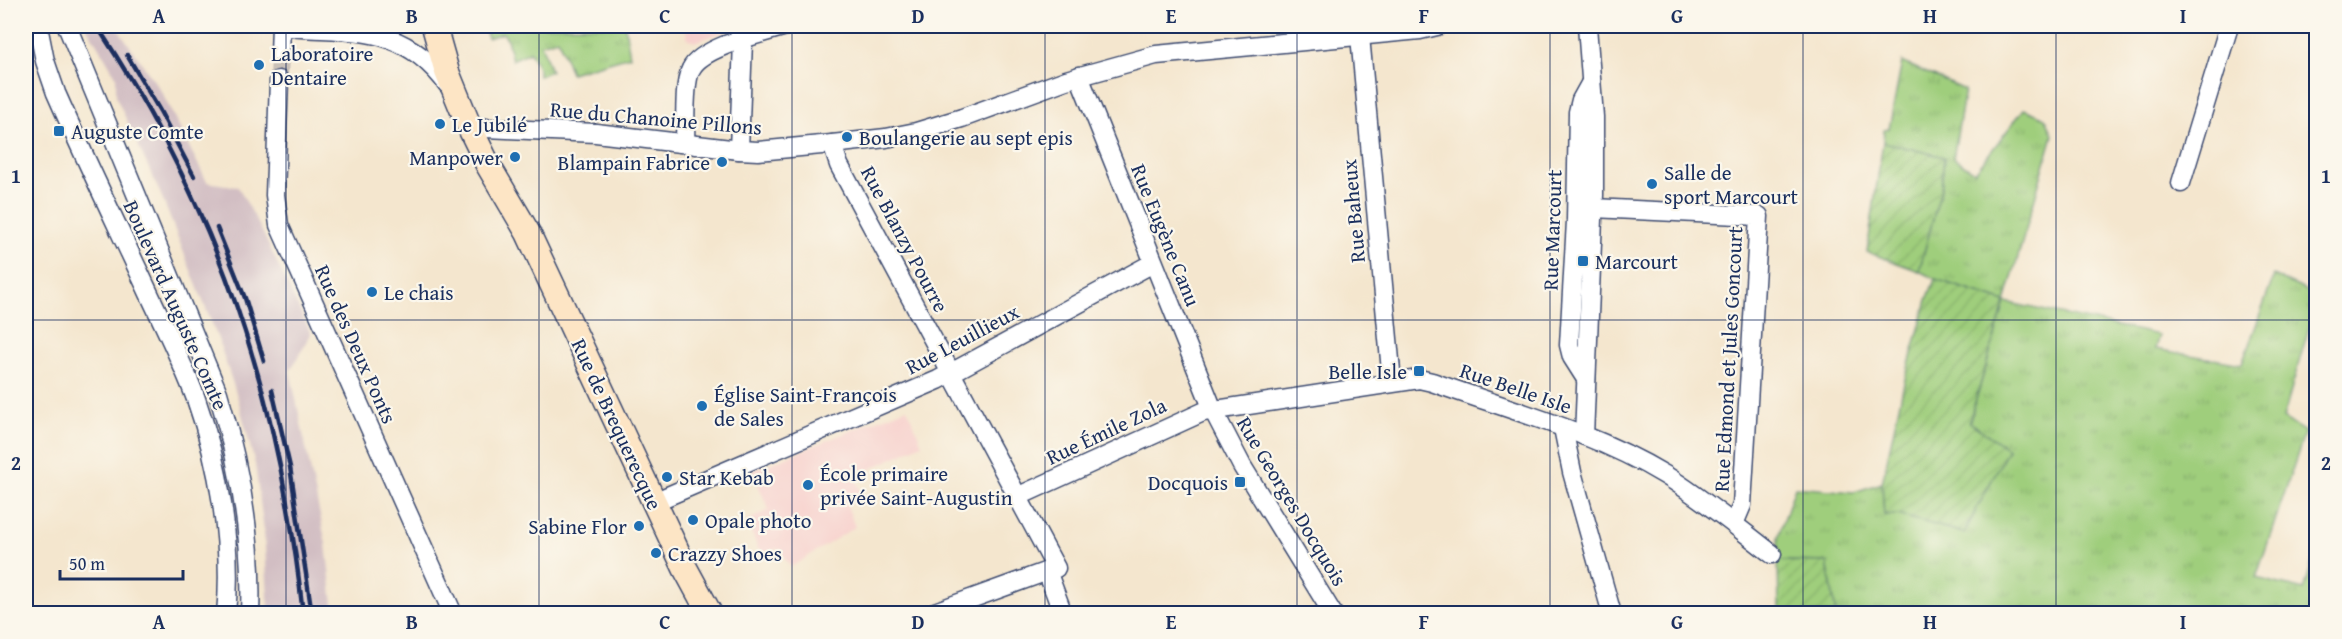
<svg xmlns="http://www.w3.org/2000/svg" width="2342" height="639" viewBox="0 0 2342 639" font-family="'Gentium Book Plus',serif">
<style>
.built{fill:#f7d0cc}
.industrial{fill:#d2bec3}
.grass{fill:url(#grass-tufts);stroke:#5d7e6d;stroke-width:1.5}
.garden{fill:url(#garden-furrows);stroke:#5d7e6d;stroke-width:1.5}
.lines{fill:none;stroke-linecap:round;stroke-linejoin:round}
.minor-tunnel{stroke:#c9c1b8;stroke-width:18;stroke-dasharray:18 9;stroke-linecap:butt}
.minor-casing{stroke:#3c4a6f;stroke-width:21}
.secondary-casing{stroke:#3c4a6f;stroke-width:27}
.minor{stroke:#fff;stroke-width:18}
.secondary{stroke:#fde5c5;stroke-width:24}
.rail{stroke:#1b2f5e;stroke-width:4.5}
.grid{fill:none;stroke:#1b2f5e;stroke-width:1.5;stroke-opacity:0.55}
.poi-dot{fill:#1f6fb2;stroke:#fbf7ec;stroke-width:2}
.labels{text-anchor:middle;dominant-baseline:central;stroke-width:4.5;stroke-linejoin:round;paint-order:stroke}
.poi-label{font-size:21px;fill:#1b2f5e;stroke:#fbf7ec;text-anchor:start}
.street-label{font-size:21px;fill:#1b2f5e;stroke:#fbf7ec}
.neatline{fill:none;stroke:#1b2f5e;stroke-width:2}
.grid-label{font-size:20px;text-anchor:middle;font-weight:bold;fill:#1b2f5e}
</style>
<defs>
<pattern id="grass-tufts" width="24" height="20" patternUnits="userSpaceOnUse" patternTransform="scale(1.5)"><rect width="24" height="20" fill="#9fce7c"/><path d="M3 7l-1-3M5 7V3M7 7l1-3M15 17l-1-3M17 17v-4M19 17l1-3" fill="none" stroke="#88b16e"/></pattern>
<pattern id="garden-furrows" width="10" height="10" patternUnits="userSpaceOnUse" patternTransform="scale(1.5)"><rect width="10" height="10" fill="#9fce7c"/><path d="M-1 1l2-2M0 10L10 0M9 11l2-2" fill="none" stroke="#88b16e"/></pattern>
</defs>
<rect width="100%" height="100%" fill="#fbf7ec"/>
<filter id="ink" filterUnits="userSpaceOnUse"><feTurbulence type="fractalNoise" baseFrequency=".0167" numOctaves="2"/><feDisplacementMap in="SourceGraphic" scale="12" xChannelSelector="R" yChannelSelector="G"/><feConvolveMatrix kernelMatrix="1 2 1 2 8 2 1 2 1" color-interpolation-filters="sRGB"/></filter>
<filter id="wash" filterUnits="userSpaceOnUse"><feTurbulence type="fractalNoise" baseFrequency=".008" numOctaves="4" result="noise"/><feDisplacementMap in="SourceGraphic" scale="24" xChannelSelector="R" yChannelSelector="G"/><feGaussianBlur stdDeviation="1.35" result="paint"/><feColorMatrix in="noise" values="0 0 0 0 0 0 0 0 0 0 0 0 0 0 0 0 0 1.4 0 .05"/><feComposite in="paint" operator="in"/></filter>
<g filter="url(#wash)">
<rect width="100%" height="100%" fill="#f4e6ce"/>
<!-- built -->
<g class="built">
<polygon points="685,26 742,26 694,42 687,37"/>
<polygon points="907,408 922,444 854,477 862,494 846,503 855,527 791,567 777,548 762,558 747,521 769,510 752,471"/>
</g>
<!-- industrial -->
<polygon class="industrial" points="86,26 116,26 161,91 207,182 238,187 259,225 311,334 290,371 326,544 334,613 269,613 264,531 255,464 238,399 218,339 161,195 116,97 116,76"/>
<!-- grass -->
<g class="grass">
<polygon points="501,26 625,26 630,56 571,73 558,39 541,44 551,71 539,76 539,69 530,52 512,60 507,39 503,33 488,38 486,33 491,31 492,27"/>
<polygon points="1902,62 1965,90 1953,158 1975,172 2024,109 2046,118 2053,135 2005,302 2159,335 2155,349 2242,364 2274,276 2316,295 2316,303 2283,418 2305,432 2256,578 2304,590 2316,549 2316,613 1836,613 1827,562 1778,561 1778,537 1795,487 1854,492 1882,483 1884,515 1898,514 1964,533 2008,449 1969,423 2005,302 1935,279 1919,271 1941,189 1944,157 1883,142 1884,130 1889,129"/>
</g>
<!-- garden -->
<g class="garden">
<polygon points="1883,142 1944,157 1941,189 1919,271 1867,252"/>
<polygon points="1935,279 2005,302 1969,422 2008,449 1964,533 1898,515 1884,515 1882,483 1905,379 1927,300"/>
<polygon points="1778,561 1827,562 1836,613 1779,613"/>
</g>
</g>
<g filter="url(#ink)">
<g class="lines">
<!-- minor-tunnel -->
<polyline class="minor-tunnel" points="279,80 280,53"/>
<!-- minor casing -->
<g class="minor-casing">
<g id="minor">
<path d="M38 26 45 61 56 93C85 159 116 223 146 287 163 324 182 361 196 399 219 464 233 545 226 614"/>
<path d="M67 26 218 393C240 465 253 538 250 614"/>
<path d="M280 26C350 34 400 20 448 85"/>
<polyline points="1360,36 1392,382"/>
<polyline points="280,53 281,26"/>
<polyline points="1079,76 1213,410 1242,466 1333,614"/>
<polyline points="279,80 275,195 279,225 453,614"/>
<polyline points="469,126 486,128 596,133 739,150 758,151 832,144 886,138 916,132 962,118 1066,80 1156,55 1420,30 1437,26"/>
<path d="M685 143C686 125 683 84 691 69 701 47 763 33 786 26"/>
<polyline points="832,144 839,165 1056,568 929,614"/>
<polyline points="739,150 743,40"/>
<polyline points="2181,183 2229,26"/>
<polyline points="1593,208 1759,216 1742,505 1734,524"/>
<polyline points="1586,379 1572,357 1569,345 1576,221 1578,112 1581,100 1591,82"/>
<polyline points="1563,428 1572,472 1612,614"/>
<polyline points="1584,436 1594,195 1594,117 1587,26"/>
<path d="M1019 496 1203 412 1419 379 1432 382C1510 410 1594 432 1665 475 1702 498 1737 527 1772 554"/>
<polyline points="654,502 938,380 1153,263"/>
<polyline points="1047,571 1063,614"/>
</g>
</g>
<!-- secondary casing -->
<g class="secondary-casing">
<polyline id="secondary" points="434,26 447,72 469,126 488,165 528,233 685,568 710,614"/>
</g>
<!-- minor -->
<use href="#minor" class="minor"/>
<!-- secondary -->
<use href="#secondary" class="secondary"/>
<!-- rail -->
<g class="rail">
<path d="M97 26C219 211 279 394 303 614"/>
<polyline points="127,55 160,111 194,176"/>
<polyline points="217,228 245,298 264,361"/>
<polyline points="272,390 290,467 312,614"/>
</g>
</g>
</g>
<!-- grid -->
<path class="grid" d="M286 26V614M539 26V614M792 26V614M1045 26V614M1297 26V614M1550 26V614M1803 26V614M2056 26V614M26 320H2316"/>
<!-- markers -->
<g class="poi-dot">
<circle cx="259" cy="65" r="6"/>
<circle cx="440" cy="124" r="6"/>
<rect x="53" y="125" width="12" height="12" rx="3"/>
<circle cx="847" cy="137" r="6"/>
<circle cx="515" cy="157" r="6"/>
<circle cx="722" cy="162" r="6"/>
<circle cx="1652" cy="184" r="6"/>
<rect x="1577" y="255" width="12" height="12" rx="3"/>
<circle cx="372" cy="292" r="6"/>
<rect x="1413" y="365" width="12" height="12" rx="3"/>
<circle cx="702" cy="406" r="6"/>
<circle cx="667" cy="477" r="6"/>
<rect x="1234" y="476" width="12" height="12" rx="3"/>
<circle cx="808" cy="485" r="6"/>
<circle cx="693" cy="520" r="6"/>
<circle cx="639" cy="526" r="6"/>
<circle cx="656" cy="553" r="6"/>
</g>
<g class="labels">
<!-- poi labels -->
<g class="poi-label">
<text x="271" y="53">Laboratoire<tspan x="271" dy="24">Dentaire</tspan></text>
<text x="452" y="124">Le Jubilé</text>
<text x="71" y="131">Auguste Comte</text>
<text x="859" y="137">Boulangerie au sept epis</text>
<text x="503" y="157" text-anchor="end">Manpower</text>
<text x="710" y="162" text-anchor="end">Blampain Fabrice</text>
<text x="1664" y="172">Salle de<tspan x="1664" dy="24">sport Marcourt</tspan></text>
<text x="1595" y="261">Marcourt</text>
<text x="384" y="292">Le chais</text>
<text x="1407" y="371" text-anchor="end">Belle Isle</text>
<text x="714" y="394">Église Saint-François<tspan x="714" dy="24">de Sales</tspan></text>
<text x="820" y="473">École primaire<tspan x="820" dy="24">privée Saint-Augustin</tspan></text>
<text x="679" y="477">Star Kebab</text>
<text x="1228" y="482" text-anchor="end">Docquois</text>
<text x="705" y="520">Opale photo</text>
<text x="627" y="526" text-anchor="end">Sabine Flor</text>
<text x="668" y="553">Crazzy Shoes</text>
</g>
<!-- street labels -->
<g class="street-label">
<text transform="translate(656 118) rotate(5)">Rue du Chanoine Pillons</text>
<text transform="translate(1353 211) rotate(-95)">Rue Baheux</text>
<text transform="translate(1552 230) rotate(-88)">Rue Marcourt</text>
<text transform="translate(1166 235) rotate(68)">Rue Eugène Canu</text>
<text transform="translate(905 239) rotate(62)">Rue Blanzy Pourre</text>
<text transform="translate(176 305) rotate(66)">Boulevard Auguste Comte</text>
<text transform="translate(962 339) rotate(-28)">Rue Leuillieux</text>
<text transform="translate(356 344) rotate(66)">Rue des Deux Ponts</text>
<text transform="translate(1728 359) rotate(-87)">Rue Edmond et Jules Goncourt</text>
<text transform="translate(1516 388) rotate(19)">Rue Belle Isle</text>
<text transform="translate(617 424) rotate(65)">Rue de Brequerecque</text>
<text transform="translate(1106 431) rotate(-25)">Rue Émile Zola</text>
<text transform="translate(1292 501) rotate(59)">Rue Georges Docquois</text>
</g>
</g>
<!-- margin -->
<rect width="2342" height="639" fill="none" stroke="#fbf7ec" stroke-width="66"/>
<!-- scale -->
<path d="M60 570v9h123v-9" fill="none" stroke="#1b2f5e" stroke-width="3"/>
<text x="69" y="570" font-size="18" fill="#1b2f5e" stroke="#fbf7ec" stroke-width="4.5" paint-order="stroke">50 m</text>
<rect x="33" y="33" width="2276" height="573" class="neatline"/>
<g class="grid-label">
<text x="159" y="23">A</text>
<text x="412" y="23">B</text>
<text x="665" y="23">C</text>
<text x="918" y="23">D</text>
<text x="1171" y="23">E</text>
<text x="1424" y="23">F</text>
<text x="1677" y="23">G</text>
<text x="1930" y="23">H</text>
<text x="2183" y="23">I</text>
<text x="16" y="183">1</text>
<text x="2326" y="183">1</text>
<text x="16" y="470">2</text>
<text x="2326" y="470">2</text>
<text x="159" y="629">A</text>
<text x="412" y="629">B</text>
<text x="665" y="629">C</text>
<text x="918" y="629">D</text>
<text x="1171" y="629">E</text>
<text x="1424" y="629">F</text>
<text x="1677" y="629">G</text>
<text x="1930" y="629">H</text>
<text x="2183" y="629">I</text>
</g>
</svg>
